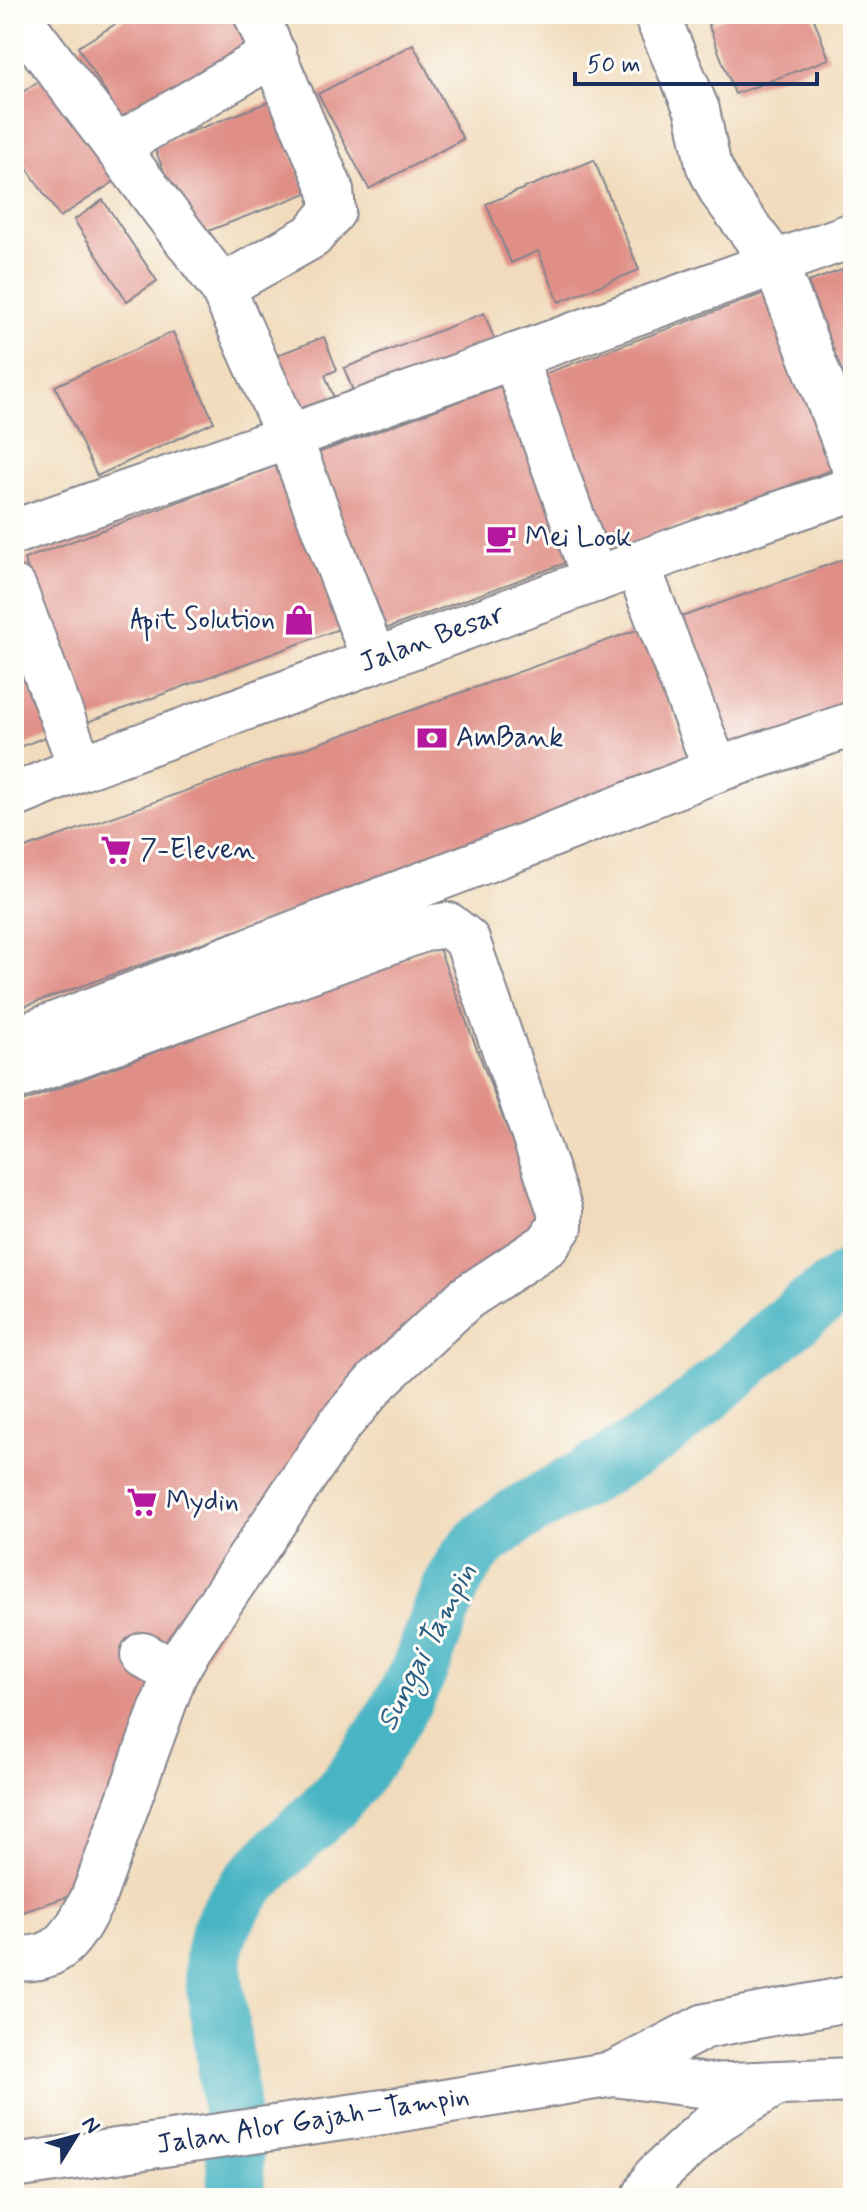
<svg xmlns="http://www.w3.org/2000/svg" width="867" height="2212" viewBox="0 0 867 2212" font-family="Mynerve,sans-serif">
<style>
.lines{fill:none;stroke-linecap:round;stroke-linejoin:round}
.river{stroke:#48b5c4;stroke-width:58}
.building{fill:#e08f87}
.minor-casing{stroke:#86858d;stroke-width:48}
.major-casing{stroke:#86858d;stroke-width:48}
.minor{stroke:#fff;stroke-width:44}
.major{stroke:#fff;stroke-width:44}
.labels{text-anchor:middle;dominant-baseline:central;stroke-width:6;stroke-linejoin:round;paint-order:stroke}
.poi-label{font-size:28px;fill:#1b2f5e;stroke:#fdfcf7;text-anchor:start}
.street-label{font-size:28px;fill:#1b2f5e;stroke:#fdfcf7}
.water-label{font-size:30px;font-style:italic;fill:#2b5e82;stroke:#fdfcf7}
</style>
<rect width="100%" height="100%" fill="#fdfcf7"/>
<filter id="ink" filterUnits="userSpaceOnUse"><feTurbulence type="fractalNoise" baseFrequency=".0125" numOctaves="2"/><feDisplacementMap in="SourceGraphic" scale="16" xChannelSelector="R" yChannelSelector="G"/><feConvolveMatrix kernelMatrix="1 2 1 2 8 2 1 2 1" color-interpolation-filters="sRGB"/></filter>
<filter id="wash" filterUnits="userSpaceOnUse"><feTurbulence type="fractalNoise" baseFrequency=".006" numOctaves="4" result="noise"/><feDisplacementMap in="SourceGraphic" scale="32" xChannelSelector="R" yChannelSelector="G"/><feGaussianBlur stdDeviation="1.8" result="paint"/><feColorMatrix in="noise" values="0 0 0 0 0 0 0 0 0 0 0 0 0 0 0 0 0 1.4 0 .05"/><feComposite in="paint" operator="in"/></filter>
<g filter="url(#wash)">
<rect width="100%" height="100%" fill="#f1dbbc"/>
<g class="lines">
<!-- river -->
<path class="river" d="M236 2198C236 2144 229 2090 222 2036 219 2006 208 1970 217 1940 235 1877 313 1832 352 1780 377 1747 400 1710 418 1672 437 1631 446 1581 477 1547 499 1525 525 1511 552 1496 588 1476 626 1456 661 1432 711 1395 755 1350 804 1311 819 1299 837 1288 853 1276"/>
</g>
<g id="blocks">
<!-- building -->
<g class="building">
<polygon points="132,14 236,14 256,48 127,127 78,47"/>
<polygon points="733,14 812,14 829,59 735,94 708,24"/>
<polygon points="413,44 463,139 369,189 318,94"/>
<polygon points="46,76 115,181 60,217 14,149 14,98"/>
<polygon points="271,101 307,193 190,238 154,146"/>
<polygon points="594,160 639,270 559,302 538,251 511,263 486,204"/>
<polygon points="103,200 157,281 127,301 74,220"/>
<polygon points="853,266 853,402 808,282"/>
<polygon points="779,288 845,465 596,556 530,379"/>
<polygon points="484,313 499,351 359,406 344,368"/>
<polygon points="173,332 214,422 97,476 55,386"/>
<polygon points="324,337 337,370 325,375 340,413 303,428 275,356"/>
<polygon points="514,381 579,558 380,631 315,454"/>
<polygon points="286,462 347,626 85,723 24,559"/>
<polygon points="853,556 853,714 720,761 670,621"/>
<polygon points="14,612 59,732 14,749"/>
<polygon points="642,628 692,768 14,1010 14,852"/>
<polygon points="438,946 542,1221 357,1386 72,1895 14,1915 14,1105"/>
</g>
</g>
</g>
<g filter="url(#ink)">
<use href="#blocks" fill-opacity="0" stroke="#86858d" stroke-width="2"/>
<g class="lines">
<!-- minor casing -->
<g class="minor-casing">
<g id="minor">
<polyline points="16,14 222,287 289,437 374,660"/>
<polyline points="656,14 697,110 708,164 722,192 775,263 853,464"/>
<polyline points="117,146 274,54"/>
<polyline points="222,287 312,236 333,211 331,190 256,14"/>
<polyline points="514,356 595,580"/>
<polyline points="14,532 289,437 853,235"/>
<polyline points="637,564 716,770"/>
<polyline points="14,588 81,768"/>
<polyline points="14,796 81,768 714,536 853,489"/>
<polyline points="14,1040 526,845 716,770 853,724"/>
<path d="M14 1078 427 928 448 925 467 940 560 1211V1226L548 1244 466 1298 378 1380 339 1425 190 1647 175 1673 93 1898C74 1935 61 1963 14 1958"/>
<polyline points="143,1655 175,1673"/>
</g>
</g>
<!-- major casing -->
<g class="major-casing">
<g id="major">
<polyline points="613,2074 705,2026 853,1998"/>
<polyline points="14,2166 390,2111 613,2074 708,2086 853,2080"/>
<polyline points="644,2198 655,2177 714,2122 773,2085"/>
</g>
</g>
<!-- minor -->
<use href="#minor" class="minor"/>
<!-- major -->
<use href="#major" class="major"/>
</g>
</g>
<!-- icons -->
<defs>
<g id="cafe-bare" transform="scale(2.4)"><path d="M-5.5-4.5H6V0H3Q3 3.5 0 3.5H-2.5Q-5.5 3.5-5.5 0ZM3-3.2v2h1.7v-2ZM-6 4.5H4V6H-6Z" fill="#b5179e" stroke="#fdfcf7" stroke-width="2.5" paint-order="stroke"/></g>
<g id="shop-bare" transform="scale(2.4)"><path d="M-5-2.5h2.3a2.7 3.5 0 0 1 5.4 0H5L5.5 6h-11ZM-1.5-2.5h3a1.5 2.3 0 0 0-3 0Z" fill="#b5179e" stroke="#fdfcf7" stroke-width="2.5" paint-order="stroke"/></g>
<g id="bank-bare" transform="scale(2.4)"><path d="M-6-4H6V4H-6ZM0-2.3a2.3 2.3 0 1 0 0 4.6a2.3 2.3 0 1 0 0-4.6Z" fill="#b5179e" stroke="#fdfcf7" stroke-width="2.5" paint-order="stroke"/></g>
<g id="supermarket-bare" transform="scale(2.4)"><path d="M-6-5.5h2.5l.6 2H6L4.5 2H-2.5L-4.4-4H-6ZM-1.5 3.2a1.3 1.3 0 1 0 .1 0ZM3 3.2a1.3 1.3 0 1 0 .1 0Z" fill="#b5179e" stroke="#fdfcf7" stroke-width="2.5" paint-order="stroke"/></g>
</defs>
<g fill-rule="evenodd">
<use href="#cafe-bare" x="501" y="538"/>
<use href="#shop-bare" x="299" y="620"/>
<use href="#bank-bare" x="432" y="738"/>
<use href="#supermarket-bare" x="116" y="850"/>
<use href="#supermarket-bare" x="142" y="1502"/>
</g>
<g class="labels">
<!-- poi labels -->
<g class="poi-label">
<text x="525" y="538">Mei Look</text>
<text x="275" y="620" text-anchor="end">Apit Solution</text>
<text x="456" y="738">AmBank</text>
<text x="140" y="850">7-Eleven</text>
<text x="166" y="1502">Mydin</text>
</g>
<!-- street labels -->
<g class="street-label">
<text transform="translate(432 639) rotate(-20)">Jalan Besar</text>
<text transform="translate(313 2121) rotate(-9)">Jalan Alor Gajah–Tampin</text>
</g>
<!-- water labels -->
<g class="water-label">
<text transform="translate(427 1647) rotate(-63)">Sungai Tampin</text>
</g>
</g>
<!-- margin -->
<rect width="867" height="2212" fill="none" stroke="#fdfcf7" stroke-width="48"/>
<!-- north arrow -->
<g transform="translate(76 2136) rotate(53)" stroke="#fdfcf7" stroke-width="6" paint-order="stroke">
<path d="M0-6L14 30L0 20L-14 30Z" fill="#1b2f5e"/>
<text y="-12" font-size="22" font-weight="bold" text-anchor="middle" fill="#1b2f5e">N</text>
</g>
<!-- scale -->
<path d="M575 72v12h242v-12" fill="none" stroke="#1b2f5e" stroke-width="4"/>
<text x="587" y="72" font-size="24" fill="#1b2f5e" stroke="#fdfcf7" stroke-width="6" paint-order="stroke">50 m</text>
</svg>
